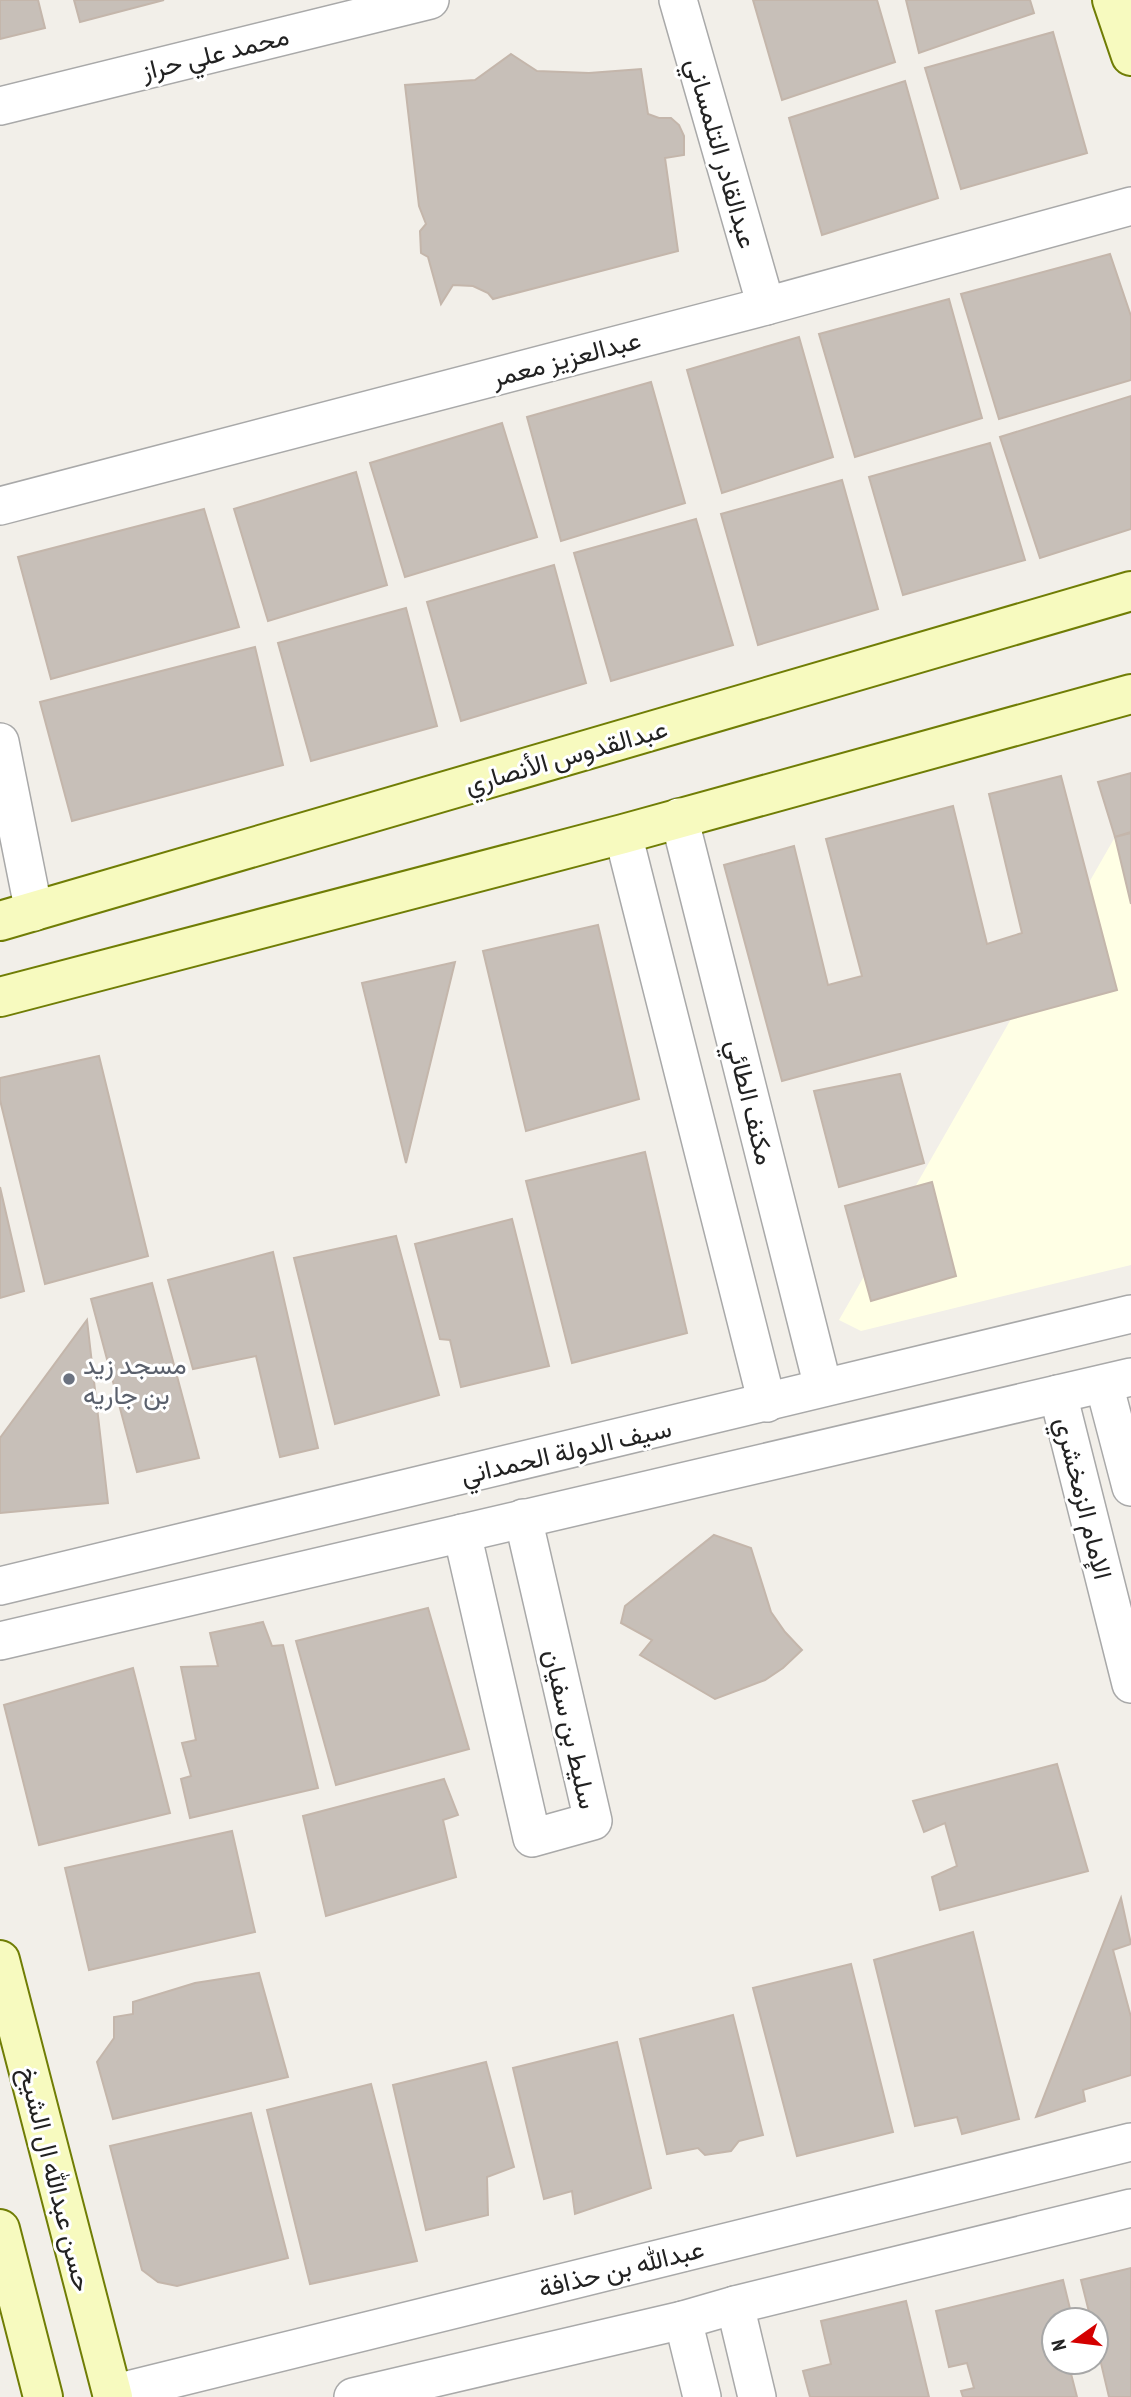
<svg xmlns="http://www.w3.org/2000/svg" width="1131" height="2397" viewBox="0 0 1131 2397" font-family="'PT Sans Narrow',Vazirmatn,sans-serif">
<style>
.education{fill:#ffffe5}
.building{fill:#c7bfb8;stroke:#c4b6ab;stroke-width:2}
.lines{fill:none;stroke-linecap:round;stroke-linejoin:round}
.street-casing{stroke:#a9a9a9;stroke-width:40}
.secondary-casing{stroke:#707d05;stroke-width:42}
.street{stroke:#fff;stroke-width:37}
.secondary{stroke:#f7fabf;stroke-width:38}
.worship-dot{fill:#6b7280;stroke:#fff;stroke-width:2.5}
.labels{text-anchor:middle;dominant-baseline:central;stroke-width:6;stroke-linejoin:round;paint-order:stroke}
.street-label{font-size:26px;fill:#222;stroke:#fff}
.worship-label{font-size:26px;fill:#5b616d;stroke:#fff;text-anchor:start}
</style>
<rect width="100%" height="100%" fill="#f2efe9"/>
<!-- education -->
<polygon class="education" points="1131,833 1131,1265 861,1331 839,1320 1115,837"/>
<!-- building -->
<g class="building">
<polygon points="0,0 38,0 45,28 0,39"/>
<polygon points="74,0 164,0 80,22"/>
<polygon points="753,0 877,0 895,62 782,100"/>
<polygon points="906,0 1030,0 1034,13 919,53"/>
<polygon points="1053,32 1087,153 961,189 925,68"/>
<polygon points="511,54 537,71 589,73 641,69 648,114 659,118 671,118 679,125 684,136 684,155 665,158 678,251 493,299 488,293 473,286 453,285 441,304 428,257 421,253 420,231 426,224 419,206 405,85 475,80"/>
<polygon points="905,81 938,198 822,235 789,118"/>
<polygon points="1110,254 1131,316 1131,380 999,419 961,294"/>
<polygon points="949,299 982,418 855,457 819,334"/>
<polygon points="799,337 833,457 722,493 687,370"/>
<polygon points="651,382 685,503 561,541 527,417"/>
<polygon points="1131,396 1131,529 1040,558 1000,437"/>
<polygon points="502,423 537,537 405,577 370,463"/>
<polygon points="990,443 1025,560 903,595 869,477"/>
<polygon points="356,472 387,585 268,621 234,509"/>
<polygon points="842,480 878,609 758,645 721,514"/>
<polygon points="204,509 239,627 51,679 18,557"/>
<polygon points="696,519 733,645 611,681 574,553"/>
<polygon points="554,565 586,683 461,721 427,602"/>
<polygon points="406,608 437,726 311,761 278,643"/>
<polygon points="255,647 283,765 72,821 40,702"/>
<polygon points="1131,773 1131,832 1115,837 1098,782"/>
<polygon points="1061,776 1117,990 782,1081 724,865 794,846 828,985 862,976 826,839 953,806 987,944 1022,933 989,794"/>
<polygon points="1131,833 1131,904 1115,837"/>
<polygon points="598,925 639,1099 526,1131 483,951"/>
<polygon points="455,962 406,1163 362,983"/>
<polygon points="99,1056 148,1256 45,1284 0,1100 0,1078"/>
<polygon points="900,1074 924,1163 839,1187 814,1091"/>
<polygon points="645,1152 687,1333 572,1363 526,1181"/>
<polygon points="932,1182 956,1276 871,1301 845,1206"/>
<polygon points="0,1187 24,1291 0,1298"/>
<polygon points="512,1219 549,1366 461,1387 450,1340 440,1339 415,1244"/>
<polygon points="396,1236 439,1395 335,1424 294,1258"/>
<polygon points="273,1252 318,1448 280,1457 256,1356 193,1369 168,1280"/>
<polygon points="152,1283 199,1458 137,1472 91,1299"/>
<polygon points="87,1320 108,1503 0,1513 0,1438"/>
<polygon points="714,1535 751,1548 771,1612 785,1632 802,1650 783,1668 765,1680 715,1699 640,1655 652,1640 621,1623 625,1606"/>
<polygon points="428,1608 469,1749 336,1785 296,1641"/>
<polygon points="263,1622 272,1646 283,1645 318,1788 190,1818 181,1779 191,1776 182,1743 196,1740 181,1667 218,1666 210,1633"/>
<polygon points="133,1668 170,1813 39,1845 4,1705"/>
<polygon points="1057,1764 1088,1871 940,1910 932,1877 957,1866 945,1823 924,1832 913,1801"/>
<polygon points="444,1779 458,1815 443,1820 456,1877 326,1916 303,1816"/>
<polygon points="232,1831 255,1932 89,1970 65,1868"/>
<polygon points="1121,1898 1131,1944 1113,1950 1131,2017 1131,2075 1083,2090 1085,2101 1036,2117"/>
<polygon points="973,1932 1019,2119 962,2134 957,2117 915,2126 874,1960"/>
<polygon points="851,1964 893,2132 797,2156 753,1988"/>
<polygon points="259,1973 288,2077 113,2119 97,2062 114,2038 114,2017 133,2014 133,2002 195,1983"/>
<polygon points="733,2015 763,2135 739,2141 731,2151 705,2155 698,2148 667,2154 640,2039"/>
<polygon points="617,2042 651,2188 575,2214 572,2191 544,2199 513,2068"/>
<polygon points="486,2062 514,2167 487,2177 488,2215 426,2230 393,2085"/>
<polygon points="371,2084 417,2261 310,2284 267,2110"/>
<polygon points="251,2113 288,2258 177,2286 158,2282 142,2270 110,2146"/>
<polygon points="1131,2268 1131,2397 1109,2397 1096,2342 1096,2320 1091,2320 1081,2280"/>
<polygon points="1063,2280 1072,2317 1054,2320 1054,2362 1068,2362 1077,2397 963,2397 961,2391 974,2388 967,2363 949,2367 936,2311"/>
<polygon points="906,2301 929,2397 810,2397 803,2371 831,2364 821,2321"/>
</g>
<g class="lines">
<!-- street casing -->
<g class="street-casing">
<g id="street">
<polyline points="678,0 766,306"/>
<polyline points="0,106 430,0"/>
<polyline points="0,506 766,306 1131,206"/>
<polyline points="0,742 34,912"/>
<polyline points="679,817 823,1387"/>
<polyline points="623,834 767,1403"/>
<polyline points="1104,1384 1131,1487"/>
<polyline points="1058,1394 1131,1684"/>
<polyline points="462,1533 532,1838 593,1821 523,1518"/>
<polyline points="0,1586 1131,1314"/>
<polyline points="0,1641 1131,1377"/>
<polyline points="735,2305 757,2397"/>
<polyline points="683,2320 702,2397"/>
<polyline points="112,2394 1131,2142"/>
<polyline points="353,2397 683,2320 735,2305 1131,2208"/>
</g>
</g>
<!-- secondary casing -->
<g class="secondary-casing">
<g id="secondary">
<polyline points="1112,0 1131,56"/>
<polyline points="0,921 1131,591"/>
<polyline points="0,997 623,834 1131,694"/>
<polyline points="0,1960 113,2397"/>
<polyline points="0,2229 43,2397"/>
</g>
</g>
<!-- street -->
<use href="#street" class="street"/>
<!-- secondary -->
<use href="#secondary" class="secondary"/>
</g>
<!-- markers -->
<circle class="worship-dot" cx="69" cy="1379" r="7"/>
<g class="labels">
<!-- street labels -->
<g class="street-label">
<text transform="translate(215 53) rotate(-14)">محمد علي حراز</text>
<text transform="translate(722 153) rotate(74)">عبدالقادر التلمساني</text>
<text transform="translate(566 358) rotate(-15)">عبدالعزيز معمر</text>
<text transform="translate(566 756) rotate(-16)">عبدالقدوس الأنصاري</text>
<text transform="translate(751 1102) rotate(76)">مكنف الطائي</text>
<text transform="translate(566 1451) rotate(-13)">سيف الدولة الحمداني</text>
<text transform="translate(1084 1498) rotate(76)">الإمام الزمخشري</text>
<text transform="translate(571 1729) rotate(77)">سليط بن سفيان</text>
<text transform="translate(56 2179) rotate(76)">حسن عبدالله ال الشيخ</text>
<text transform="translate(621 2268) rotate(-14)">عبدالله بن حذافة</text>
</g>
<!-- worship labels -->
<g class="worship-label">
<text x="83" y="1364">مسجد زيد<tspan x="83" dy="30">بن جاريه</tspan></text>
</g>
</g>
<!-- north arrow -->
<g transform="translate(1075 2341) rotate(256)"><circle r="33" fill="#ffffff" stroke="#a7a7a7" stroke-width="2"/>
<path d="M0-5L12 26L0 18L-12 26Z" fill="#d40000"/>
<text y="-10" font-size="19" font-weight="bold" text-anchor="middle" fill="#222222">N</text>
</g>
</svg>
